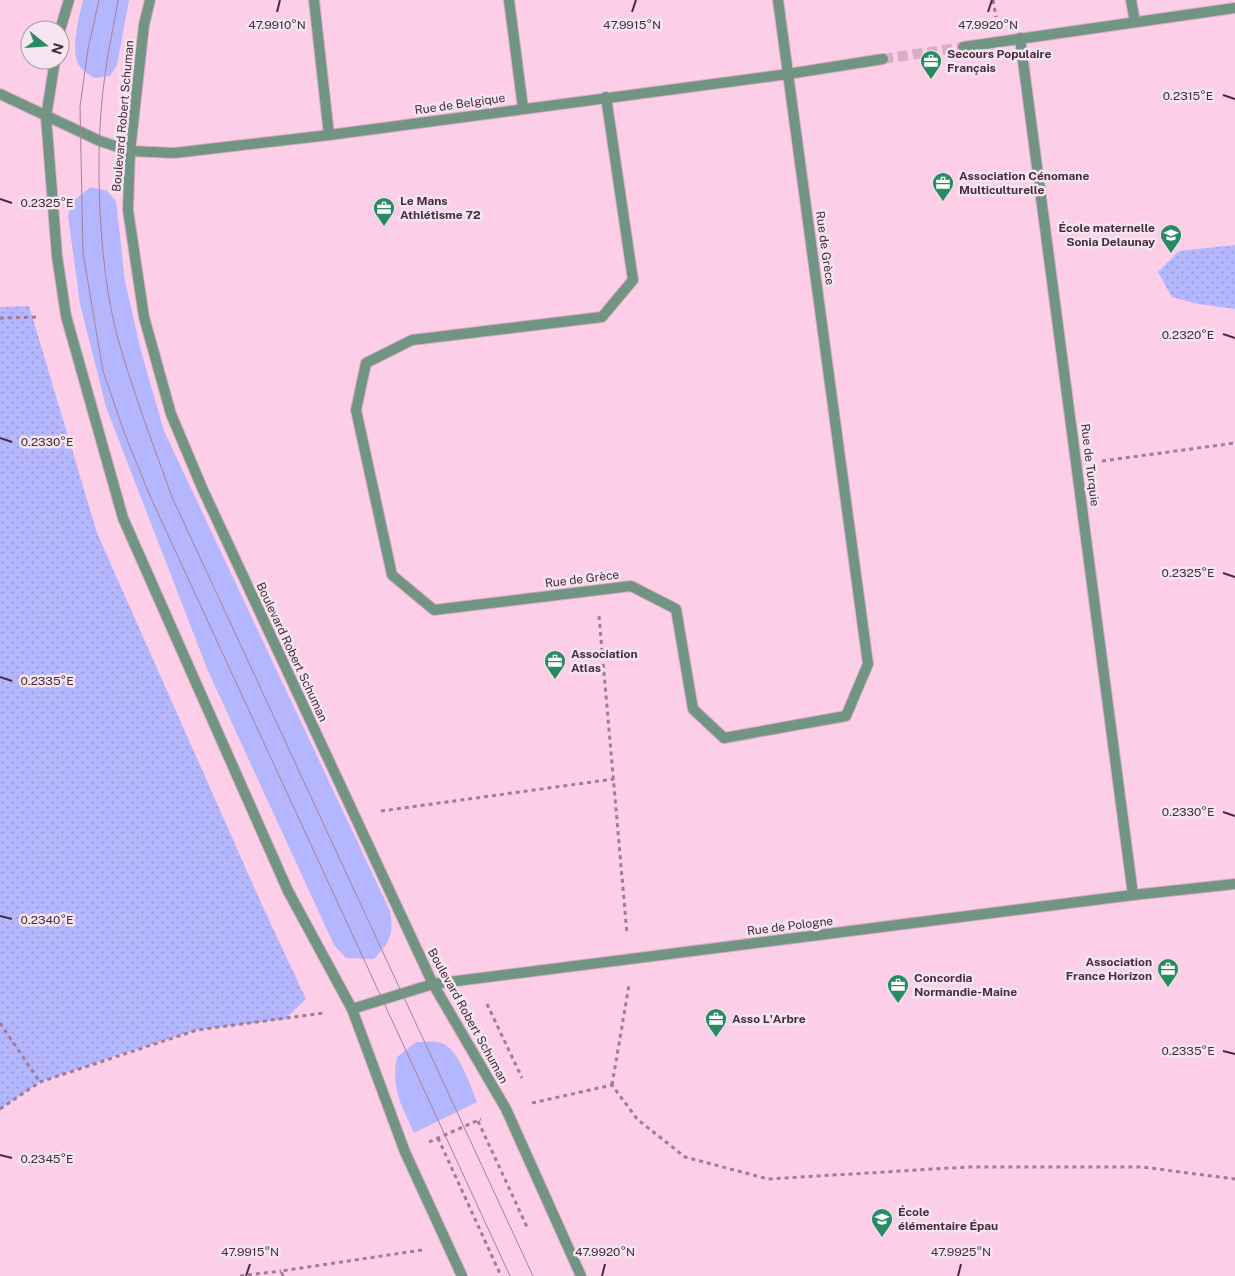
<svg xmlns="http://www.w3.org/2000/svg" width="1235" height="1276" viewBox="0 0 1235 1276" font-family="'Public Sans',sans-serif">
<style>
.grass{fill:#b5b7fe}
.park{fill:url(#park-dots)}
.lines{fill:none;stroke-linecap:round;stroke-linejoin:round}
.minor-tunnel{stroke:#d8adc6;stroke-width:10;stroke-dasharray:10 5;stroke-linecap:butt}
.service-casing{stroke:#d8adc6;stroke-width:12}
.minor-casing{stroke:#d8adc6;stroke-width:12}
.tertiary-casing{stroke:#d8adc6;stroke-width:12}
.path{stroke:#a27c92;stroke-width:3;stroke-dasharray:4 4;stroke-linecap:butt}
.service{stroke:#729483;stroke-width:10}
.minor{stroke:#729483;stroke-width:10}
.tertiary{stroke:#729483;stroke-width:10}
.tram{stroke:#a88197;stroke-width:1}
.ticks{fill:none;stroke:#492b3d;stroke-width:2}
.labels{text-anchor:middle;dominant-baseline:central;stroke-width:5;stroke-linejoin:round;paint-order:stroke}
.poi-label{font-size:12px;font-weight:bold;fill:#492b3d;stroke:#f5e5ee;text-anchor:start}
.street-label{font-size:12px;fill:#492b3d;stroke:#f5e5ee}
.ticks-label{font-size:12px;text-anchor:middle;fill:#492b3d;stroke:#f5e5ee;stroke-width:5;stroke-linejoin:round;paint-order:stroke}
</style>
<defs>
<pattern id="park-dots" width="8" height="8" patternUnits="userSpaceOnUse" patternTransform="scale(1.25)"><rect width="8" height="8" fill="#b5b7fe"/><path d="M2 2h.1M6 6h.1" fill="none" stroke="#9595cf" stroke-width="1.8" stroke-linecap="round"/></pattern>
</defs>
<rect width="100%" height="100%" fill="#fccee8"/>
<!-- grass -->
<g class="grass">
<path d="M83 0H129L117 65 110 76 94 78C90 75 85 72 81 68 69 55 79 17 83 0Z"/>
<path d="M91 187 107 191 116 201 125 281 141 351 164 431 390 911C394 935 390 942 374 959L346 958 334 945 208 671 106 407 80 304 68 216 72 202Z"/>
<path d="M416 1042C425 1042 435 1040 444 1044 459 1051 471 1087 477 1102L414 1133C401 1104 391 1089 397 1057Z"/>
</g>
<!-- park -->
<g class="park">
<polygon points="1235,245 1235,309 1198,304 1172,297 1158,272 1179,251"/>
<polygon points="29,306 97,533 262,905 306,999 285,1019 197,1030 118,1055 40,1082 0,1109 0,307"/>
</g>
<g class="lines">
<!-- minor-tunnel -->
<polyline class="minor-tunnel" points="883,59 963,47"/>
<!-- service casing -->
<g class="service-casing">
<g id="service">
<polyline points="314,0 329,135"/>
<polyline points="509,0 523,108"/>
<polyline points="1131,0 1135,22"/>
</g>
</g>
<!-- minor casing -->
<g class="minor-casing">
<g id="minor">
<polyline points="1020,38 1133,895"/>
<polyline points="963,47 1235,8"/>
<polyline points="0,94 100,141 130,151 174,153 329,135 788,74 883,59"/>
<polyline points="606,97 633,280 602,317 412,340 366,363 356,410 392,575 434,610 631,586 676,609 693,709 724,738 846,716 868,664 778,0"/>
<polyline points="352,1009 433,984 1133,895 1235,884"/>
</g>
</g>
<!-- tertiary casing -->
<g class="tertiary-casing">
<g id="tertiary">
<polyline points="150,0 144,25 130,151 128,210 144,317 171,414 203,490 433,984 506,1109 581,1276"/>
<polyline points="60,30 69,0"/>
<polyline points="55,60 46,117 57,256 66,316 123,518 288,891 352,1009 405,1152 462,1276"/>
</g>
</g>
<!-- path -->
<g class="path">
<polyline points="993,0 996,17"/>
<polyline points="0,318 40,317"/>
<polyline points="1102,461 1235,443"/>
<polyline points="599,616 627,934"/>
<polyline points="381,811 614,779"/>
<polyline points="487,1004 522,1078"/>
<polyline points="0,1023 40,1082"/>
<polyline points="612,1085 629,985"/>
<polyline points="532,1103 612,1085 637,1119 685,1157 768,1179 967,1167 1142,1167 1235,1179"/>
<polyline points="0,1109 40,1082 197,1030 324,1013"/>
<polyline points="478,1121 528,1229"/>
<polyline points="438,1138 501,1276"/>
<polyline points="429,1142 481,1119"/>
<polyline points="240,1276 281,1271"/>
<polyline points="283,1276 281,1271 422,1250"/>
</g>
<!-- service -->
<use href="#service" class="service"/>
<!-- minor -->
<use href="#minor" class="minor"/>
<!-- tertiary -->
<use href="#tertiary" class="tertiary"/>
<!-- tram -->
<g class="tram">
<polyline points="99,0 88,49 80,107 83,253 103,371 124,432 150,496 510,1276"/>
<path d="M118 0C114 25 108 50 105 75 94 149 98 263 117 335 132 390 153 444 172 497L533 1276"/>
</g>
</g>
<!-- ticks -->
<path class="ticks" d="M277 12 280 0M632 12 636 0M988 12 992 0M1223 95 1235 99M0 199 12 203M1223 334 1235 338M0 438 12 442M1223 573 1235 577M0 677 12 681M1223 812 1235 816M0 916 12 919M1223 1051 1235 1054M0 1155 12 1158M246 1276 250 1264M602 1276 605 1264M958 1276 961 1264"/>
<!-- icons -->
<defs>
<g id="office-pin" transform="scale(1.125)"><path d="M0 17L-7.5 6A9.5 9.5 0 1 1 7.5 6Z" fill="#298b64" stroke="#f5e5ee"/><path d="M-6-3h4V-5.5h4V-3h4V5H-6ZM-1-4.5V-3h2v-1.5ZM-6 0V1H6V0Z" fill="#fff"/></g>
<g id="school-pin" transform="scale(1.125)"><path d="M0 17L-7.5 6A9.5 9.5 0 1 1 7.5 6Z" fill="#298b64" stroke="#f5e5ee"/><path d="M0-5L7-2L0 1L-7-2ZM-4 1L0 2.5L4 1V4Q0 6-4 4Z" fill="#fff"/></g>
</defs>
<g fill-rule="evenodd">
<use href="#office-pin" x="931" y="61"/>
<use href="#office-pin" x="943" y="183"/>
<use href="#office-pin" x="384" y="208"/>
<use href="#school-pin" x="1171" y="235"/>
<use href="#office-pin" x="555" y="661"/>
<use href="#office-pin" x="1168" y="969"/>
<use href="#office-pin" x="898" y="985"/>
<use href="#office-pin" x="716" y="1019"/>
<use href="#school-pin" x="882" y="1219"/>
</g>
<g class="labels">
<!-- poi labels -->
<g class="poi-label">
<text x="947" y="54">Secours Populaire<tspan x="947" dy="14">Français</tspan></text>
<text x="959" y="176">Association Cénomane<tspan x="959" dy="14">Multiculturelle</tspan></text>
<text x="400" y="201">Le Mans<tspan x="400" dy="14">Athlétisme 72</tspan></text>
<text x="1155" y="228" text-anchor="end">École maternelle<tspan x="1155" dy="14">Sonia Delaunay</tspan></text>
<text x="571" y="654">Association<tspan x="571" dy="14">Atlas</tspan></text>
<text x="1152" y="962" text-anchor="end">Association<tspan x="1152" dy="14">France Horizon</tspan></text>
<text x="914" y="978">Concordia<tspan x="914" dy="14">Normandie-Maine</tspan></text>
<text x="732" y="1019">Asso L'Arbre</text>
<text x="898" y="1212">École<tspan x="898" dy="14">élémentaire Épau</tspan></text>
</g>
<!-- street labels -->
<g class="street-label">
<text transform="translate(460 104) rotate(-8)">Rue de Belgique</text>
<text transform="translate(123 116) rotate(-85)">Boulevard Robert Schuman</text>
<text transform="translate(825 248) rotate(82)">Rue de Grèce</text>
<text transform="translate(1090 465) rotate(83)">Rue de Turquie</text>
<text transform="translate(582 579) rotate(-7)">Rue de Grèce</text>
<text transform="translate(292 652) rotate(65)">Boulevard Robert Schuman</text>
<text transform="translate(790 926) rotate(-7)">Rue de Pologne</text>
<text transform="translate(468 1016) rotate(61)">Boulevard Robert Schuman</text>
</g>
</g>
<g class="ticks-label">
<text x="277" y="29">47.9910°N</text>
<text x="632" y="29">47.9915°N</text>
<text x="988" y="29">47.9920°N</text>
<text x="1188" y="100">0.2315°E</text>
<text x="47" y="207">0.2325°E</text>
<text x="1188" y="339">0.2320°E</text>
<text x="47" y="446">0.2330°E</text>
<text x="1188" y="577">0.2325°E</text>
<text x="47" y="685">0.2335°E</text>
<text x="1188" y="816">0.2330°E</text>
<text x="47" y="924">0.2340°E</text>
<text x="1188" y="1055">0.2335°E</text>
<text x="47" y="1163">0.2345°E</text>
<text x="250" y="1256">47.9915°N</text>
<text x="605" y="1256">47.9920°N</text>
<text x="961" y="1256">47.9925°N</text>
</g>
<!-- north arrow -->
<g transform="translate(45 45) rotate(107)"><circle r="24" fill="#f5e5ee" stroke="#b09ba7"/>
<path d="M0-4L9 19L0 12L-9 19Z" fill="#298b64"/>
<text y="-8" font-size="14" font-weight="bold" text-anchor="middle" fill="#492b3d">N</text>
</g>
</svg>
